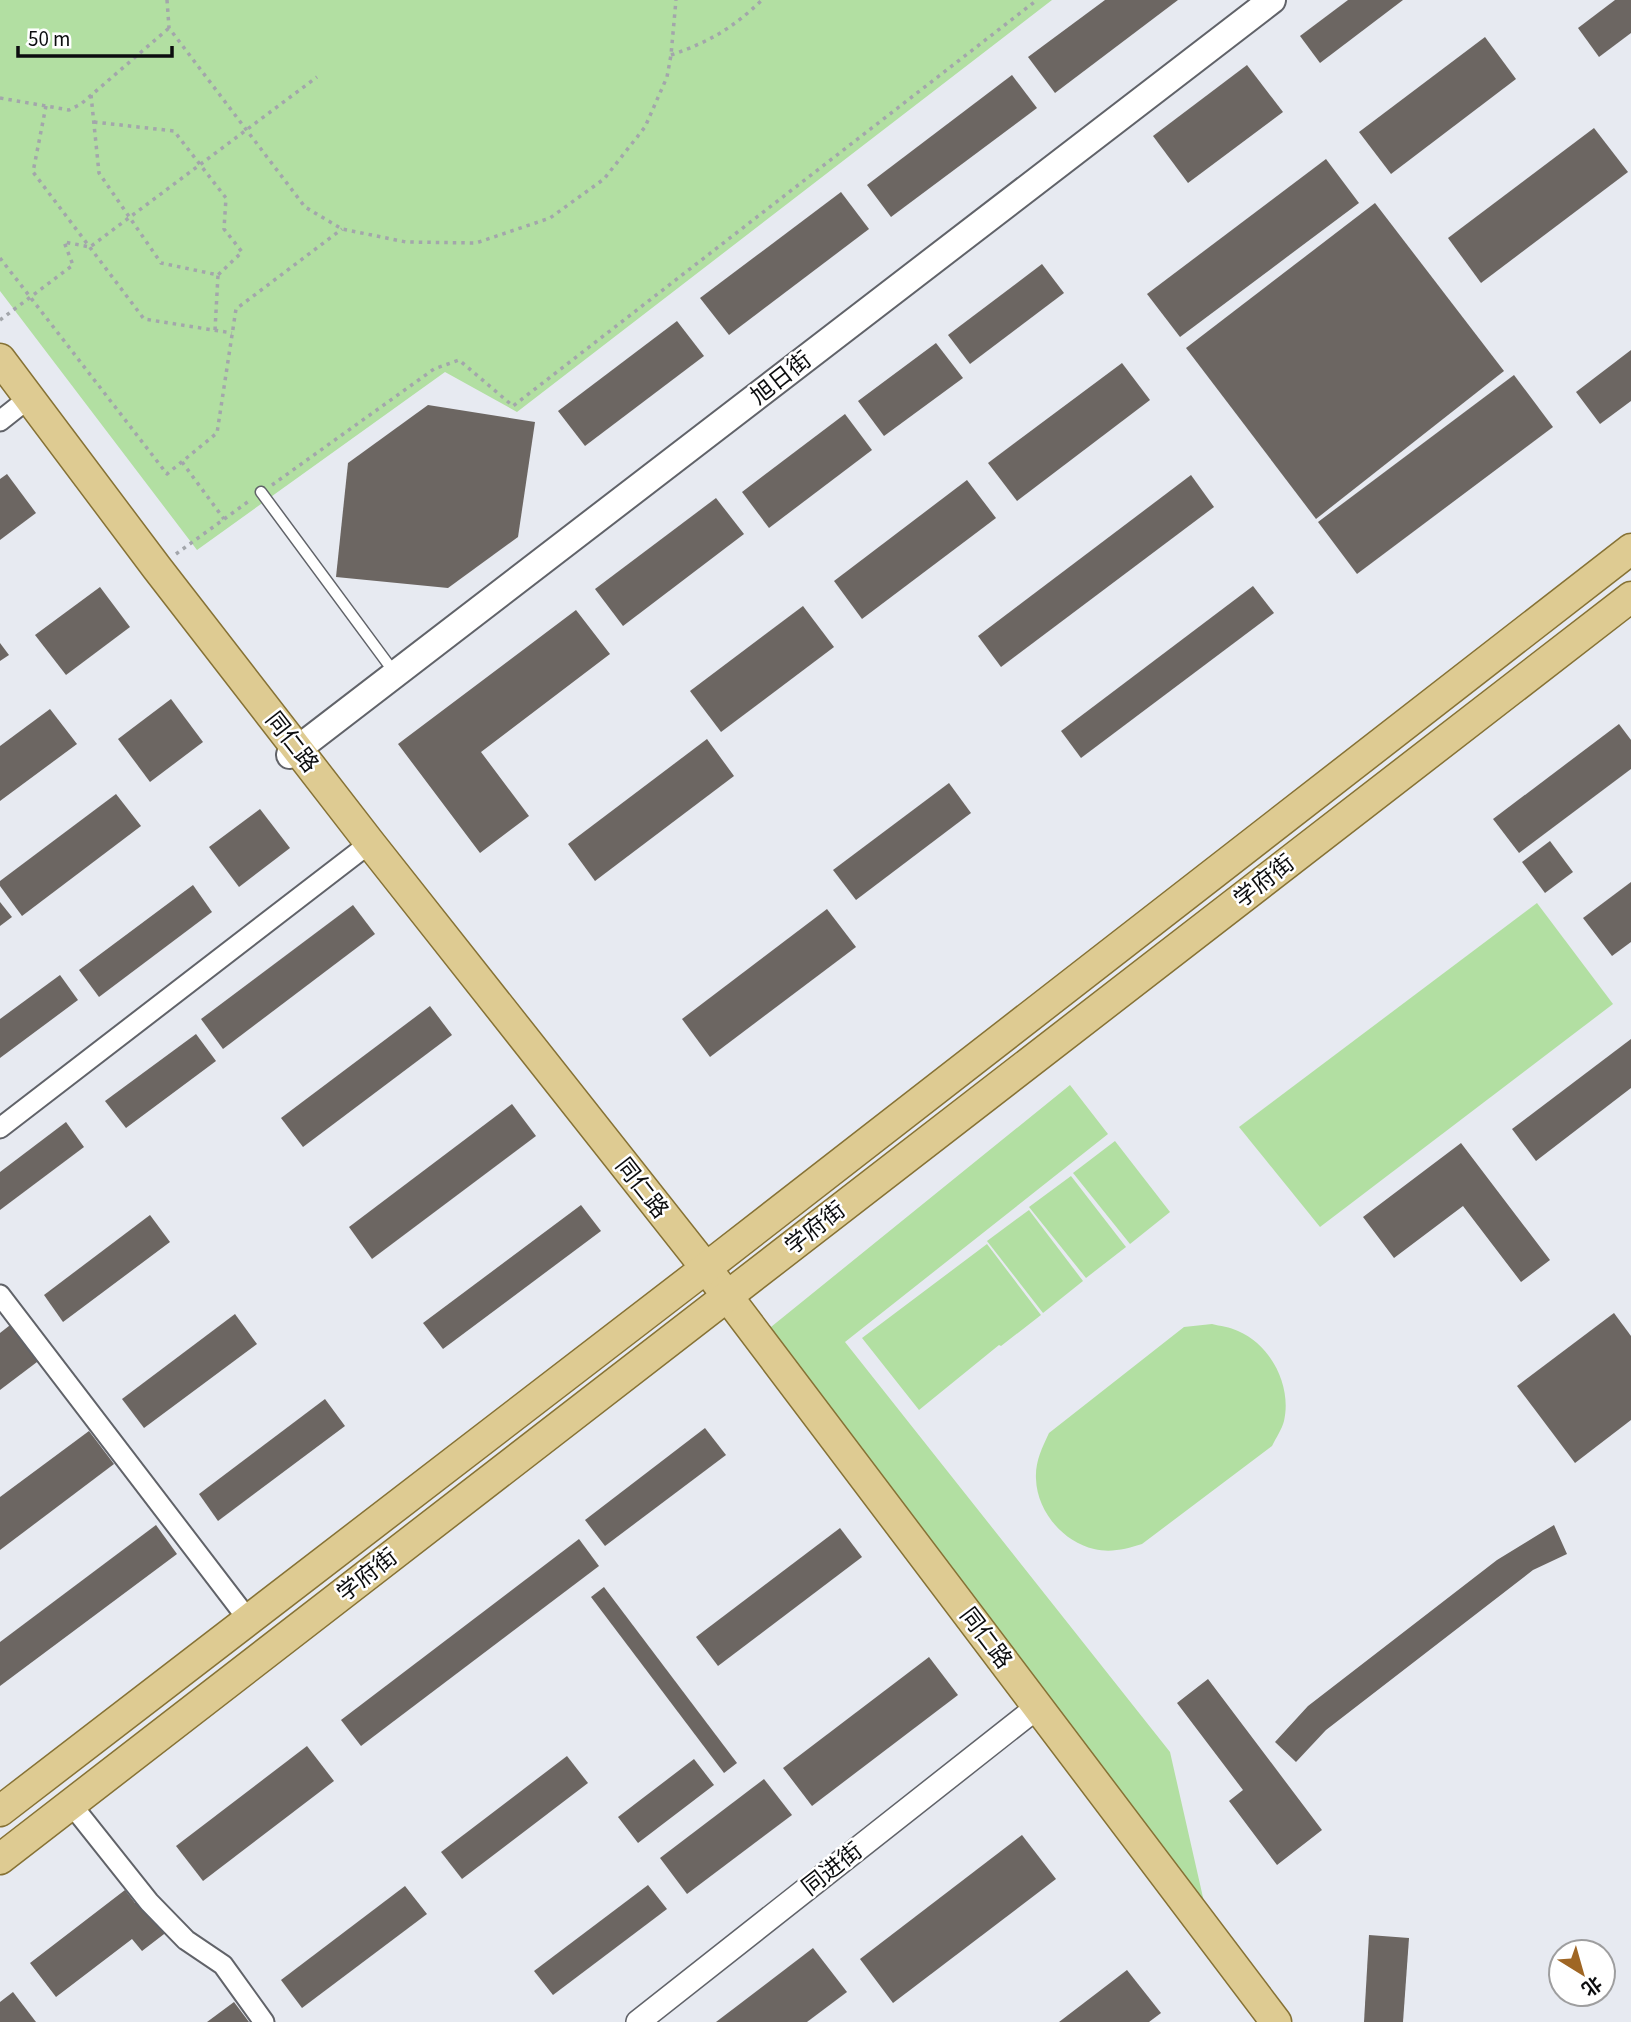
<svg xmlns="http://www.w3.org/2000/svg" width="1631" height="2022" viewBox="0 0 1631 2022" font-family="'Source Sans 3','Noto Sans SC',sans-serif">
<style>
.green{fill:#b2dfa2}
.building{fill:#6c6662}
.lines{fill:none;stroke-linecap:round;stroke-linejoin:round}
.service-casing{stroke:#616369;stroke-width:13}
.minor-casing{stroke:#616369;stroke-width:23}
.tertiary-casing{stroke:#616369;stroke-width:26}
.secondary-casing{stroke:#616369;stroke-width:30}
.primary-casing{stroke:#867235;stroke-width:33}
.path{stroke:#a3a6ab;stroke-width:3.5;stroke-dasharray:3.5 5;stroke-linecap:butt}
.service{stroke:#fff;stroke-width:10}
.minor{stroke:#fff;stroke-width:19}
.tertiary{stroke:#fff;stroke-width:23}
.secondary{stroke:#fff;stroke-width:26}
.primary{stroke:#decb92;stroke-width:30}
.labels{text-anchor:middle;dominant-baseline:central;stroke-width:5;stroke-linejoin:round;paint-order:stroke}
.street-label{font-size:23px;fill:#0c0d0f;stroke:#fff}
</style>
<rect width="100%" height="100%" fill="#e7eaf1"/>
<!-- green -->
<g class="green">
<polygon points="0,0 1052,0 517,412 445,372 197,550 0,291"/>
<polygon points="1537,903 1613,1004 1320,1227 1239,1127"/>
<polygon points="1070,1085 1108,1134 845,1342 1170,1752 1207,1915 766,1331"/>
<polygon points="1115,1141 1170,1212 1130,1244 1073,1173"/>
<polygon points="1071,1176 1126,1247 1086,1278 1029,1207"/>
<polygon points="1029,1210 1083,1281 1043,1313 987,1241"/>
<polygon points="987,1244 1041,1315 1001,1346 999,1345 919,1410 862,1338"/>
<path d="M1212 1324C1220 1326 1230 1327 1238 1331 1271 1345 1292 1386 1284 1421 1282 1429 1276 1438 1272 1446L1142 1544C1126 1549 1111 1553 1094 1549 1063 1542 1037 1511 1036 1479 1035 1462 1042 1448 1049 1433L1184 1327Z"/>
</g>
<!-- building -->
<g class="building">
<polygon points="1105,0 1178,0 1055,93 1028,57"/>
<polygon points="1348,0 1403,0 1320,63 1300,36"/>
<polygon points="1615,0 1631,0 1631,33 1599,57 1578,28"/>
<polygon points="1485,37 1516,79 1391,174 1359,132"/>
<polygon points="1247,65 1283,112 1188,183 1153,136"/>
<polygon points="1012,75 1037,108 891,217 867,185"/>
<polygon points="1594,128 1628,172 1481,283 1448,238"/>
<polygon points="1326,159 1359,203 1180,337 1147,294"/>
<polygon points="841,192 869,229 729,335 700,298"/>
<polygon points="1375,203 1504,371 1316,519 1186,348"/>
<polygon points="1042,264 1064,293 970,364 948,335"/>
<polygon points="677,321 704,356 585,446 558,411"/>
<polygon points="936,343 963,378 884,436 858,401"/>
<polygon points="1631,350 1631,401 1600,424 1576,392"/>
<polygon points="1122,363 1150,400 1017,501 988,463"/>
<polygon points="1514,375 1553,427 1357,574 1318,522"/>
<polygon points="428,405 535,422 518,537 448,588 336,577 348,463"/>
<polygon points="845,414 872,450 769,528 742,492"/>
<polygon points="7,474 36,513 0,540 0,479"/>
<polygon points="1191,475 1214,507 1001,667 978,636"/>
<polygon points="967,480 996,518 862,619 834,581"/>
<polygon points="716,498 744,534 623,626 595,589"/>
<polygon points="1253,586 1274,613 1081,758 1061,731"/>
<polygon points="100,587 130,627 66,675 35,635"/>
<polygon points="803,606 834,647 721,732 690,691"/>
<polygon points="576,610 610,654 481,752 529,816 480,853 398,744"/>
<polygon points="0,643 9,655 0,661"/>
<polygon points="171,699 203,742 150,782 118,739"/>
<polygon points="50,709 77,744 0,801 0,746"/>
<polygon points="1619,724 1631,740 1631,769 1519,853 1493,819"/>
<polygon points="707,739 734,776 595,881 568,844"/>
<polygon points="949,783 971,813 856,900 833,870"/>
<polygon points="116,794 141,826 22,916 0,886 0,881"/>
<polygon points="260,809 290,848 239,887 209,847"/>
<polygon points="1550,841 1573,872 1545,893 1522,862"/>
<polygon points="1631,882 1631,942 1612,956 1583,918"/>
<polygon points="193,885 212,912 99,997 79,970"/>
<polygon points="0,902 12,917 0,926"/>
<polygon points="353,905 375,934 223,1049 201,1019"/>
<polygon points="827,909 856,947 710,1057 682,1019"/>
<polygon points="60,975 78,1000 0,1058 0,1019"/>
<polygon points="430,1006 452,1035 303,1147 281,1118"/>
<polygon points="196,1034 216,1061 126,1128 105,1101"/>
<polygon points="1631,1039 1631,1088 1536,1161 1512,1129"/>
<polygon points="512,1104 536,1136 372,1259 349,1227"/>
<polygon points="66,1122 84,1147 0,1210 0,1172"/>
<polygon points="1461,1143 1550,1260 1521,1282 1463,1206 1394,1258 1363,1217"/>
<polygon points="581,1205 601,1231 443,1349 423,1323"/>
<polygon points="150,1215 170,1242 63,1322 44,1295"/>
<polygon points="1614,1313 1631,1336 1631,1420 1575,1463 1517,1386"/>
<polygon points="235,1314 257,1344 144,1428 122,1399"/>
<polygon points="14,1322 41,1359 0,1390 0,1333"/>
<polygon points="325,1399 345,1426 218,1521 199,1494"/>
<polygon points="705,1428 726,1455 605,1546 585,1520"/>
<polygon points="89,1431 114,1464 0,1550 0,1497"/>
<polygon points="156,1525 177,1554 0,1686 0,1642"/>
<polygon points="1554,1525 1567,1554 1533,1570 1326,1730 1296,1762 1275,1742 1308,1706 1497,1560"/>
<polygon points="840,1528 862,1557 718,1666 696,1637"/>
<polygon points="579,1539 599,1566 361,1746 341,1720"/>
<polygon points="604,1587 737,1763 724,1773 591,1597"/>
<polygon points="929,1657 958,1695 812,1806 783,1768"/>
<polygon points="1208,1679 1322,1830 1277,1865 1229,1801 1243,1790 1177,1703"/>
<polygon points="307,1746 334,1781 203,1881 176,1846"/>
<polygon points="567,1756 588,1783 462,1879 441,1852"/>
<polygon points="694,1759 714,1785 638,1843 618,1817"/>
<polygon points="764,1779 792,1815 687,1894 660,1858"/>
<polygon points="1022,1835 1056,1879 893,2003 860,1959"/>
<polygon points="648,1885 667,1909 553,1995 534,1971"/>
<polygon points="405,1886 427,1914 302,2008 281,1980"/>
<polygon points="125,1890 135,1903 143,1897 168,1931 142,1951 132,1939 56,1997 30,1963"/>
<polygon points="1369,1935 1409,1938 1403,2022 1364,2022"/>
<polygon points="813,1948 847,1992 807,2022 716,2022"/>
<polygon points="1127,1970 1161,2013 1149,2022 1059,2022"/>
<polygon points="13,1992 36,2022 0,2022 0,2002"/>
<polygon points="234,2002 249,2022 207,2022"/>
</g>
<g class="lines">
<!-- service casing -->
<g class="service-casing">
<polyline id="service" points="261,492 394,672"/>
</g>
<!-- minor casing -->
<g class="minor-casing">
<g id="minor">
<polyline points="0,421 29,398"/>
<polyline points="0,1128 370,843"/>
<polyline points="0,1295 247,1618"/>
<polyline points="71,1804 149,1902 186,1940 223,1965 264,2022"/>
</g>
</g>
<!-- tertiary casing -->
<g class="tertiary-casing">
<polyline id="tertiary" points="638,2022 1026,1716"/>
</g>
<!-- secondary casing -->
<g class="secondary-casing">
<polyline id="secondary" points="290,755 1272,0"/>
</g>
<!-- primary casing -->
<g class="primary-casing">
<g id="primary">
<polyline points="0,359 157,568 370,843 706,1268 1276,2022"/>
<polyline points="0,1811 706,1268 1631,549"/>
<polyline points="0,1859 1631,597"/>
</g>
</g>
<!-- path -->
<g class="path">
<polyline points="167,0 169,28 305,207 342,229 406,242 476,243 550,218 604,179 645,127 667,77 671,55 676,0"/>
<path d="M671 55C709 42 733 28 762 0"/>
<polyline points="91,95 99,173 161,263 218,275 215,330"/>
<polyline points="0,98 69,110 81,104 169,28"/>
<polyline points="46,106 33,172 144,319 232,333"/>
<polyline points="94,122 174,131 226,198 224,229 242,252 218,275"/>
<polyline points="0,258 167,474 217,433 236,309 342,229"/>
<polyline points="0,320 73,265 64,242 90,247 317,77"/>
<polyline points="182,462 224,519"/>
<polyline points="272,485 434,369 459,360 513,406 1037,0"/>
<polyline points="176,554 249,501"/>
</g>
<!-- service -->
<use href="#service" class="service"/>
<!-- minor -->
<use href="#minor" class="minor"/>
<!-- tertiary -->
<use href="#tertiary" class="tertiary"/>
<!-- secondary -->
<use href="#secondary" class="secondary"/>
<!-- primary -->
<use href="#primary" class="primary"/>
</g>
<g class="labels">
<!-- street labels -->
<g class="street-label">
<text transform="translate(781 378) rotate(-38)">旭日街</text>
<text transform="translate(292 742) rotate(52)">同仁路</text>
<text transform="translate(1264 881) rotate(-38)">学府街</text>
<text transform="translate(642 1188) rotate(52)">同仁路</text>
<text transform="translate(815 1228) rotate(-38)">学府街</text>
<text transform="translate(367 1575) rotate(-38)">学府街</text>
<text transform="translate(986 1638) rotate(53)">同仁路</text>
<text transform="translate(832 1869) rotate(-38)">同进街</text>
</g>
</g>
<!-- north arrow -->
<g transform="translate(1582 1973) rotate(143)"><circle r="33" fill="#ffffff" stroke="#9e9e9f" stroke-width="2"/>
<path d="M0-5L12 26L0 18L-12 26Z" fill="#9f6624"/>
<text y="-10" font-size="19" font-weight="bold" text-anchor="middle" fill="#0c0d0f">北</text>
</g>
<!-- scale -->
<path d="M18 46v10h154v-10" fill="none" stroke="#0c0d0f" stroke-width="3.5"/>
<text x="28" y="46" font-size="21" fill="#0c0d0f" stroke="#ffffff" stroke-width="5" paint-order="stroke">50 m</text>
</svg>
